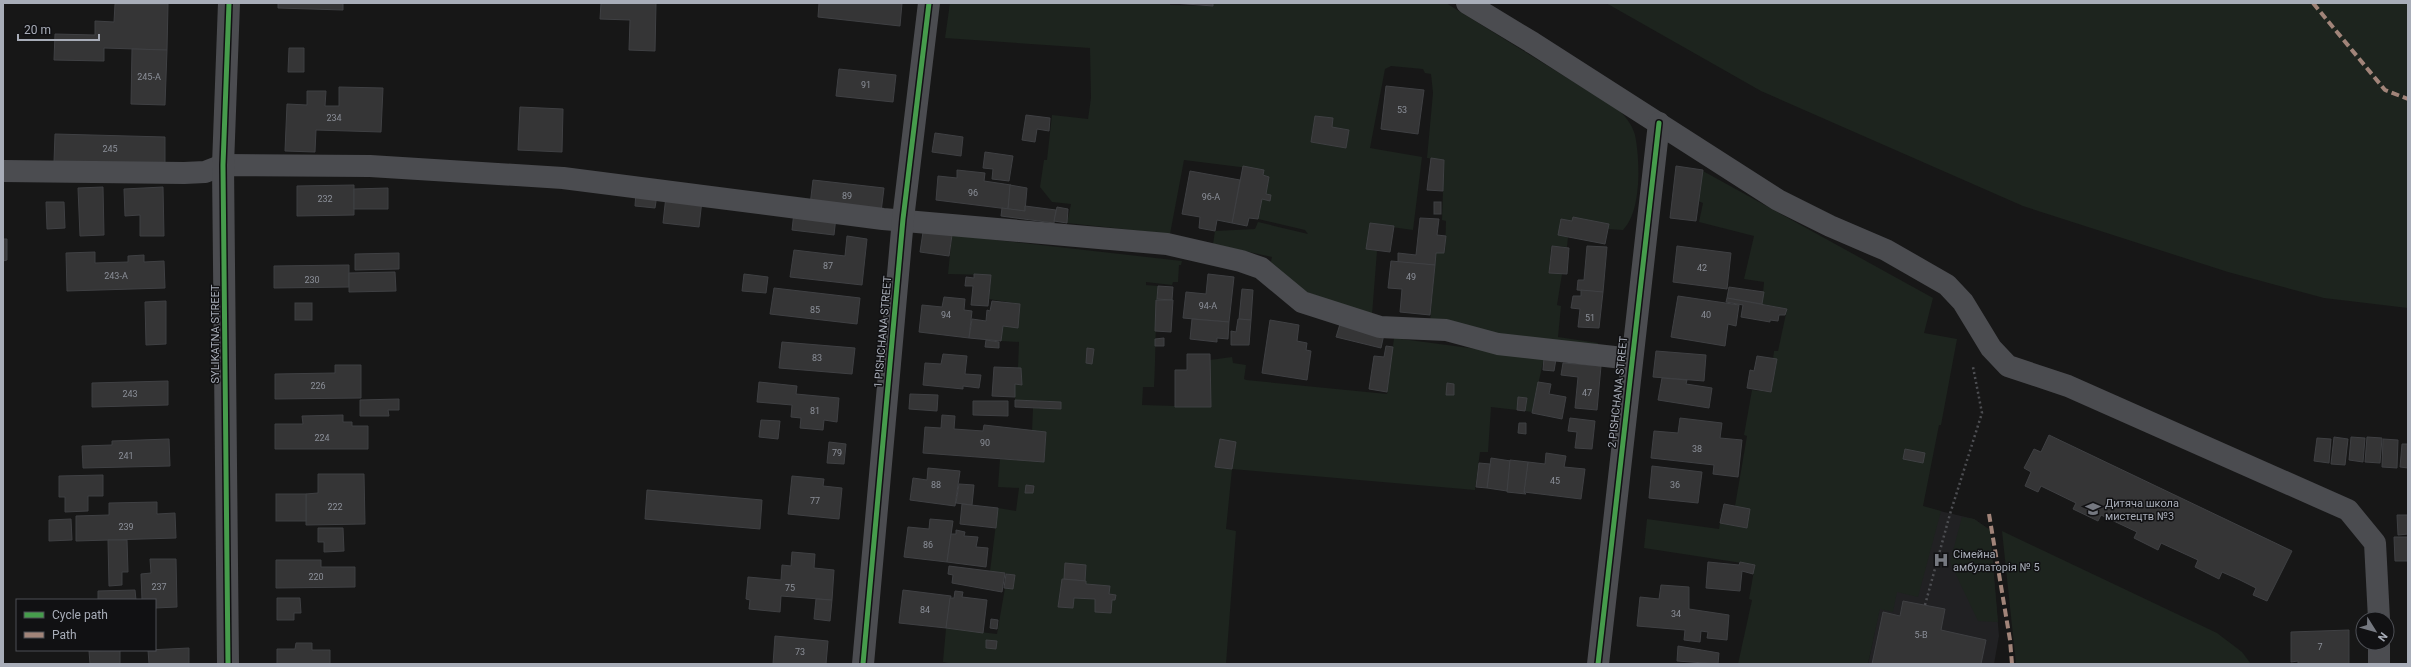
<svg xmlns="http://www.w3.org/2000/svg" width="2411" height="667" viewBox="0 0 2411 667" font-family="Roboto,sans-serif">
<style>
.built{fill:#212123}
.green{fill:#1d241e;fill-rule:evenodd}
.building{fill:#353536;stroke:#3f4043}
.lines{fill:none;stroke-linecap:round;stroke-linejoin:round}
.path{stroke:#4d4e52;stroke-width:2.5;stroke-dasharray:2 3;stroke-linecap:butt}
.minor{stroke:#4b4c50;stroke-width:22}
.quiet{stroke:#a18479;stroke-width:4;stroke-dasharray:8 4;stroke-linecap:butt}
.cycleway-casing{stroke:#111113;stroke-width:8}
.cycleway{stroke:#469c4c;stroke-width:5}
.labels{text-anchor:middle;dominant-baseline:central;stroke-width:3;stroke-linejoin:round;paint-order:stroke}
.number-label{font-size:9px;fill:#8b8f98}
.street-label{font-size:11px;fill:#a8adb8;stroke:#111113}
.poi-label{font-size:11px;fill:#a8adb8;stroke:#111113;text-anchor:start}
</style>
<rect width="100%" height="100%" fill="#171717"/>
<!-- built -->
<polygon class="built" points="1901,505 1923,507 1974,519 1990,530 1999,636 1994,664 1868,664"/>
<!-- green -->
<g class="green">
<path d="M950 3H1170V5L1213 6V3H1446L1616 108C1624 114 1632 124 1635 135 1640 159 1642 211 1623 230L1608 229 1609 224 1573 217 1572 221 1562 219 1558 235 1568 237 1567 247 1551 246 1549 273 1562 274 1557 305 1561 306 1558 337 1598 343V352L1430 322 1436 253H1445L1446 221 1442 220 1444 160 1427 158 1433 93 1431 74 1425 73 1423 69 1391 66 1385 69 1370 148 1422 157 1413 230 1370 224 1367 249 1377 251 1372 315 1306 292 1270 266 1272 257 1213 244 1215 231 1255 229 1258 222 1308 234 1305 230 1258 219 1262 199 1270 201 1271 195 1266 194 1269 177 1263 175 1264 170 1184 160 1170 234 1067 223 1071 204 1052 202 1040 187 1044 160H1047L1052 115 1088 119 1091 98 1090 48 945 38ZM1315 116 1333 118 1332 127 1349 130 1346 148 1311 142Z"/>
<polygon points="1606,3 2408,3 2408,308 2324,298 2228,272 2023,206 1761,91"/>
<polygon points="1703,171 1933,298 1924,333 1957,339 1941,425 1939,425 1923,506 1941,511 1918,597 1897,592 1893,612 1880,609 1868,664 1738,664 1752,600 1749,599 1755,565 1644,548 1647,519 1719,529 1720,523 1747,528 1750,510 1735,506 1747,436 1744,435 1752,390 1771,392 1777,360 1773,359 1774,351 1778,351 1787,309 1762,304 1764,282 1744,279 1754,236 1699,222 1703,203 1698,201"/>
<path d="M952 235 1182 261 1181 265H1179L1178 282H1173L1172 285 1146 282V285L1158 286C1155 320 1156 353 1154 387H1143L1142 405 1210 407V360L1232 357 1233 363 1246 365 1244 379 1246 380 1387 394 1394 338 1544 358 1532 412 1525 411 1527 398 1519 397 1517 410 1491 407 1488 452H1480L1475 490 1232 469 1226 529 1236 531 1226 664H954L943 662 946 628 997 634 1005 588 1013 589 1015 575 990 571 998 508 1016 511 1019 488 998 487 1000 459 1044 462 1046 432 1032 431 1033 408 1061 409V402L1015 400V384H1022L1021 369 1018 368 1019 342 1001 341 1003 326 1018 328 1020 304 989 299 991 275 948 274ZM1220 439 1236 442 1232 469 1215 467ZM1062 579 1085 581 1086 584 1110 586 1109 594 1116 595 1115 600H1112L1110 613 1095 612V599L1074 598 1073 608 1058 607Z"/>
<polygon points="1962,517 1974,519 1990,530 1998,622 1978,621 1950,562"/>
<polygon points="2002,531 2217,633 2242,652 2251,664 2016,664"/>
</g>
<!-- building -->
<g class="building">
<polygon points="278,3 343,3 343,10 278,8"/>
<polygon points="601,3 656,3 655,51 629,50 630,20 600,19"/>
<polygon points="819,3 902,3 900,26 818,17"/>
<polygon points="1173,3 1213,3 1213,6"/>
<polygon points="115,4 168,4 167,50 104,48 104,61 54,60 55,34 95,35 95,21 114,22"/>
<polygon points="289,48 304,48 304,72 288,72"/>
<polygon points="132,49 167,50 165,105 131,104"/>
<polygon points="839,69 896,75 893,102 836,96"/>
<polygon points="1386,86 1424,90 1418,134 1381,129"/>
<polygon points="339,87 383,88 381,132 316,130 315,152 285,151 287,104 307,105 307,91 326,91 325,106 339,106"/>
<polygon points="520,107 563,109 562,152 518,150"/>
<polygon points="1026,115 1050,118 1049,131 1037,129 1035,142 1022,140"/>
<polygon points="1315,116 1333,118 1332,127 1349,130 1346,148 1311,142"/>
<polygon points="935,133 963,137 961,156 932,152"/>
<polygon points="55,134 165,137 165,164 54,162"/>
<polygon points="985,152 1013,156 1009,181 992,179 993,169 983,168"/>
<polygon points="1431,158 1444,160 1443,191 1427,190"/>
<polygon points="1243,166 1264,170 1263,175 1269,177 1266,194 1271,195 1270,201 1262,199 1258,219 1249,218 1247,226 1232,223"/>
<polygon points="1676,166 1703,170 1696,221 1670,218"/>
<polygon points="957,170 985,173 984,181 1011,185 1008,209 936,200 938,176 957,178"/>
<polygon points="1190,171 1240,180 1232,223 1217,220 1215,231 1199,228 1200,217 1182,214"/>
<polygon points="813,180 884,188 881,212 810,205"/>
<polygon points="354,185 354,215 297,216 297,186"/>
<polygon points="1010,185 1027,188 1025,211 1008,209"/>
<polygon points="103,187 104,235 80,236 78,188"/>
<polygon points="163,187 164,236 140,236 140,215 125,216 124,189"/>
<polygon points="388,188 388,209 354,209 354,189"/>
<polygon points="636,192 657,195 655,208 635,206"/>
<polygon points="666,196 702,200 699,227 663,223"/>
<polygon points="46,202 64,202 65,228 47,229"/>
<rect x="1434" y="202" width="7" height="12"/>
<polygon points="1025,206 1056,210 1054,223 1001,216 1002,208 1025,211"/>
<polygon points="1057,207 1068,209 1067,223 1054,221"/>
<polygon points="794,212 836,217 834,235 792,230"/>
<polygon points="1573,217 1609,224 1605,244 1558,235 1561,219 1572,221"/>
<polygon points="1420,218 1439,219 1437,235 1446,236 1444,253 1436,253 1435,265 1398,262 1398,253 1416,255"/>
<polygon points="1370,223 1394,226 1390,252 1366,249"/>
<polygon points="923,232 952,235 949,256 920,252"/>
<polygon points="847,236 867,239 862,285 790,277 794,250 845,256"/>
<polygon points="3,239 7,239 7,260 3,261"/>
<polygon points="1552,246 1569,248 1567,274 1549,273"/>
<polygon points="1587,246 1607,247 1603,292 1577,290 1578,280 1584,280"/>
<polygon points="1677,246 1731,253 1727,289 1673,282"/>
<polygon points="95,252 95,263 128,262 128,256 144,255 144,262 164,261 165,288 67,291 66,253"/>
<polygon points="399,253 399,269 355,270 355,254"/>
<polygon points="1391,261 1435,265 1430,315 1400,312 1402,289 1388,288"/>
<polygon points="349,265 349,287 274,288 274,266"/>
<polygon points="395,272 396,291 349,292 349,273"/>
<polygon points="744,274 768,277 766,293 742,291"/>
<polygon points="974,274 991,275 988,306 971,305 973,286 965,286 966,277 974,278"/>
<polygon points="1208,274 1234,277 1229,322 1183,318 1186,292 1206,294"/>
<polygon points="1158,286 1173,287 1172,300 1157,299"/>
<polygon points="1729,287 1764,292 1762,304 1727,298"/>
<polygon points="774,288 860,298 857,324 770,314"/>
<polygon points="1242,289 1253,290 1251,320 1239,319"/>
<polygon points="1581,290 1603,292 1599,328 1578,327 1580,309 1571,308 1573,296 1581,296"/>
<polygon points="1678,296 1739,305 1736,326 1728,324 1725,346 1671,337"/>
<polygon points="944,297 965,299 964,310 972,311 969,338 919,332 922,305 942,307"/>
<polygon points="1727,298 1787,309 1785,315 1779,315 1778,321 1770,320 1770,322 1741,317 1743,305 1726,302"/>
<polygon points="1156,300 1173,300 1171,332 1155,331"/>
<polygon points="166,301 166,344 146,345 145,302"/>
<polygon points="992,301 1020,304 1018,328 1003,326 1001,341 969,338 972,319 986,321 987,310 990,311"/>
<rect x="295" y="303" width="17" height="17"/>
<polygon points="1192,319 1229,322 1228,339 1217,338 1217,342 1190,339"/>
<polygon points="1238,319 1251,320 1249,345 1231,345 1231,331 1236,332"/>
<polygon points="1270,320 1299,325 1297,341 1307,343 1306,350 1311,351 1307,380 1262,373"/>
<polygon points="1340,324 1384,334 1381,348 1336,337"/>
<polygon points="1164,338 1164,346 1155,346 1155,339"/>
<polygon points="986,340 999,342 999,348 985,347"/>
<polygon points="782,342 855,348 852,374 779,368"/>
<polygon points="1386,346 1393,347 1387,392 1369,389 1374,356 1384,357"/>
<polygon points="1087,348 1094,349 1092,364 1086,363"/>
<polygon points="1656,351 1706,355 1704,381 1653,377"/>
<polygon points="943,354 967,356 965,374 981,375 979,388 963,386 963,389 923,385 925,363 941,364"/>
<polygon points="1187,354 1210,354 1211,407 1175,407 1175,370 1187,370"/>
<polygon points="1757,356 1777,359 1771,392 1747,388 1750,370 1754,371"/>
<polygon points="1544,358 1556,359 1554,371 1543,370"/>
<polygon points="1563,363 1601,366 1597,410 1575,408 1578,377 1561,375"/>
<polygon points="335,365 361,365 361,398 275,399 275,374 335,373"/>
<polygon points="994,367 1021,368 1022,385 1015,384 1015,397 992,396"/>
<polygon points="1662,378 1687,380 1686,384 1712,388 1709,408 1658,400"/>
<polygon points="168,381 168,405 92,407 92,383"/>
<polygon points="759,382 797,386 796,394 839,398 837,422 824,420 823,430 800,428 801,418 791,417 792,405 757,402"/>
<polygon points="1538,382 1551,384 1549,394 1566,397 1562,419 1532,413"/>
<polygon points="1447,383 1454,384 1454,395 1446,395"/>
<polygon points="910,394 938,395 937,411 909,409"/>
<polygon points="1518,397 1527,398 1525,411 1517,410"/>
<polygon points="399,399 399,410 388,410 389,416 360,416 360,400"/>
<polygon points="1015,400 1061,402 1061,409 1015,407"/>
<polygon points="973,401 1008,401 1008,416 973,415"/>
<polygon points="343,415 343,422 352,422 352,426 368,426 368,449 275,449 275,424 303,424 302,416"/>
<polygon points="942,415 955,416 954,429 983,431 984,425 1046,432 1044,462 923,453 925,427 941,428"/>
<polygon points="1570,418 1595,421 1592,449 1575,448 1577,432 1568,431"/>
<polygon points="1680,418 1722,423 1720,438 1742,440 1738,477 1713,474 1714,465 1651,458 1654,431 1678,433"/>
<polygon points="761,420 780,421 778,439 759,437"/>
<polygon points="1519,423 1526,423 1526,434 1518,433"/>
<polygon points="2049,435 2292,551 2267,601 2253,595 2256,588 2240,580 2222,572 2219,579 2195,567 2198,560 2161,543 2158,550 2134,538 2137,532 2101,515 2098,521 2073,509 2076,503 2041,486 2038,492 2025,486 2031,472 2024,468 2034,449 2041,452"/>
<polygon points="2334,437 2348,439 2345,465 2331,464"/>
<polygon points="2351,437 2365,438 2363,462 2349,460"/>
<polygon points="2367,437 2382,438 2380,463 2365,462"/>
<polygon points="2317,438 2331,439 2329,463 2314,461"/>
<polygon points="169,439 170,466 83,468 82,446 112,445 112,441"/>
<polygon points="1220,439 1236,442 1232,469 1215,467"/>
<polygon points="2383,439 2398,440 2397,468 2382,467"/>
<polygon points="829,442 846,444 844,464 827,463"/>
<polygon points="2402,444 2408,444 2408,468 2400,467"/>
<polygon points="1905,449 1925,453 1923,463 1903,459"/>
<polygon points="1546,453 1566,456 1564,467 1585,469 1581,499 1524,492 1528,462 1545,464"/>
<polygon points="1491,458 1511,461 1507,491 1487,488"/>
<polygon points="1510,460 1528,462 1524,492 1526,494 1507,492"/>
<polygon points="1479,463 1490,464 1487,488 1476,487"/>
<polygon points="1652,466 1702,472 1698,503 1649,498"/>
<polygon points="928,468 960,471 955,506 910,500 913,478 927,480"/>
<polygon points="318,474 364,474 365,524 306,525 306,494 318,493"/>
<polygon points="103,475 103,496 88,496 88,511 65,512 65,497 59,497 59,476"/>
<polygon points="792,476 824,479 823,486 842,488 839,519 788,514"/>
<polygon points="959,484 974,485 972,505 956,503"/>
<polygon points="1026,485 1034,486 1033,493 1025,493"/>
<polygon points="647,490 762,500 760,529 645,519"/>
<rect x="276" y="494" width="30" height="27"/>
<polygon points="157,502 157,514 175,513 176,538 76,541 76,516 109,515 109,503"/>
<polygon points="962,504 998,508 996,528 960,524"/>
<polygon points="1724,504 1750,509 1747,528 1720,523"/>
<polygon points="2397,515 2408,515 2408,534 2398,535"/>
<polygon points="71,519 72,540 49,541 49,520"/>
<polygon points="930,519 953,521 947,562 904,557 908,527 929,529"/>
<polygon points="318,528 343,528 344,551 324,552 324,542 318,542"/>
<polygon points="956,530 965,532 964,536 978,537 976,547 988,548 986,567 947,562 951,534 956,534"/>
<polygon points="2394,537 2408,537 2408,561 2395,561"/>
<polygon points="108,540 127,540 128,572 122,572 122,585 109,586"/>
<polygon points="792,552 815,554 814,568 834,570 832,600 781,596 780,612 749,609 750,600 746,599 748,577 781,580 782,565 791,566"/>
<polygon points="150,559 176,559 177,607 155,608 155,600 142,600 141,574 151,573"/>
<polygon points="276,560 321,560 321,567 355,567 355,587 276,588"/>
<polygon points="1708,562 1739,565 1740,562 1755,565 1753,574 1742,571 1740,591 1706,588"/>
<polygon points="1065,563 1086,565 1085,581 1064,579"/>
<polygon points="949,566 1005,573 1002,592 952,583 953,575 948,574"/>
<polygon points="1006,574 1015,575 1013,589 1004,588"/>
<polygon points="1062,579 1086,581 1086,584 1110,586 1109,594 1116,595 1115,600 1112,600 1111,613 1095,612 1095,599 1074,598 1073,608 1058,607"/>
<polygon points="1661,585 1689,587 1689,609 1729,615 1727,640 1707,638 1708,632 1701,631 1700,642 1684,640 1685,630 1637,626 1640,597 1659,599"/>
<polygon points="135,590 136,600 98,600 98,591"/>
<polygon points="903,590 951,596 946,628 899,623"/>
<polygon points="955,591 963,592 962,597 987,600 983,633 946,628 950,598 954,598"/>
<polygon points="277,598 300,598 301,613 294,613 294,620 277,620"/>
<polygon points="816,599 832,600 830,621 814,619"/>
<polygon points="1903,601 1945,609 1941,630 1986,640 1981,664 1872,664 1883,612 1900,616"/>
<polygon points="991,619 998,620 997,629 990,628"/>
<polygon points="2349,630 2349,664 2298,664 2298,661 2291,662 2291,632"/>
<polygon points="775,636 828,641 826,664 773,664"/>
<polygon points="986,640 997,641 996,649 986,648"/>
<polygon points="296,643 312,643 312,650 330,650 330,664 277,664 277,649 295,649"/>
<polygon points="1678,646 1719,653 1718,664 1677,661"/>
<polygon points="189,648 189,664 149,664 148,650"/>
<polygon points="120,650 120,664 90,664 89,651"/>
</g>
<g class="lines">
<!-- path -->
<polyline class="path" points="1925,605 1950,514 1982,413 1973,367"/>
<!-- minor -->
<g class="minor">
<polyline points="1467,3 1533,43 1778,200 1830,226 1886,250 1947,285 1963,302 1991,348 2008,366 2068,386 2348,510 2375,543 2379,619"/>
<polyline points="3,171 184,173 205,172 223,165 370,166 563,178 883,219 1167,244 1241,261 1261,268 1302,302 1380,327 1446,330 1498,344 1632,359"/>
<polyline points="2379,643 2379,664"/>
<polyline points="228,664 223,165 229,3"/>
<polyline points="863,664 903,219 929,3"/>
<polyline points="1598,664 1659,123"/>
</g>
<!-- quiet -->
<g class="quiet">
<polyline points="2313,3 2385,90 2408,99"/>
<polyline points="1989,514 2010,640 2012,664"/>
</g>
<!-- cycleway casing -->
<g class="cycleway-casing">
<g id="cycleway">
<polyline points="228,664 223,165 229,3"/>
<polyline points="863,664 903,219 929,3"/>
<polyline points="1598,664 1659,123"/>
</g>
</g>
<!-- cycleway -->
<use href="#cycleway" class="cycleway"/>
</g>
<!-- icons -->
<defs>
<g id="school-bare" transform="scale(1.2)"><path d="M0-5L7-2L0 1L-7-2ZM-4 1L0 2.5L4 1V4Q0 6-4 4Z" fill="#757880" stroke="#111113" stroke-width="2.5" paint-order="stroke"/></g>
<g id="hospital-bare" transform="scale(1.2)"><path d="M-5-5h3v3.5h4V-5h3V5h-3V1.5h-4V5h-3Z" fill="#757880" stroke="#111113" stroke-width="2.5" paint-order="stroke"/></g>
</defs>
<g fill-rule="evenodd">
<use href="#school-bare" x="2093" y="509"/>
<use href="#hospital-bare" x="1941" y="560"/>
</g>
<g class="labels">
<!-- number labels -->
<g class="number-label">
<text x="149" y="77">245-А</text>
<text x="866" y="85">91</text>
<text x="1402" y="110">53</text>
<text x="334" y="118">234</text>
<text x="110" y="149">245</text>
<text x="973" y="193">96</text>
<text x="847" y="196">89</text>
<text x="1211" y="197">96-А</text>
<text x="325" y="199">232</text>
<text x="828" y="266">87</text>
<text x="1702" y="268">42</text>
<text x="116" y="276">243-А</text>
<text x="1411" y="277">49</text>
<text x="312" y="280">230</text>
<text x="1208" y="306">94-А</text>
<text x="815" y="310">85</text>
<text x="946" y="315">94</text>
<text x="1706" y="315">40</text>
<text x="1590" y="318">51</text>
<text x="817" y="358">83</text>
<text x="318" y="386">226</text>
<text x="1587" y="393">47</text>
<text x="130" y="394">243</text>
<text x="815" y="411">81</text>
<text x="322" y="438">224</text>
<text x="985" y="443">90</text>
<text x="1697" y="449">38</text>
<text x="837" y="453">79</text>
<text x="126" y="456">241</text>
<text x="1555" y="481">45</text>
<text x="936" y="485">88</text>
<text x="1675" y="485">36</text>
<text x="815" y="501">77</text>
<text x="335" y="507">222</text>
<text x="126" y="527">239</text>
<text x="928" y="545">86</text>
<text x="316" y="577">220</text>
<text x="159" y="587">237</text>
<text x="790" y="588">75</text>
<text x="925" y="610">84</text>
<text x="1676" y="614">34</text>
<text x="1921" y="635">5-В</text>
<text x="2320" y="647">7</text>
<text x="800" y="652">73</text>
</g>
<!-- street labels -->
<g class="street-label">
<text transform="translate(883 332) rotate(-85)">1 PISHCHANA STREET</text>
<text transform="translate(215 334) rotate(-90)">SYLIKATNA STREET</text>
<text transform="translate(1618 392) rotate(-84)">2 PISHCHANA STREET</text>
</g>
<!-- poi labels -->
<g class="poi-label">
<text x="2105" y="503">Дитяча школа<tspan x="2105" dy="13">мистецтв №3</tspan></text>
<text x="1953" y="554">Сімейна<tspan x="1953" dy="13">амбулаторія № 5</tspan></text>
</g>
</g>
<!-- border -->
<rect width="2411" height="667" fill="none" stroke="#a8adb8" stroke-width="8"/>
<!-- legend -->
<rect x="16" y="599" width="140" height="52" fill="#111113" stroke="#4d4f55"/>
<rect x="24" y="612" width="20" height="6" fill="#469c4c" stroke="#4d4f55"/>
<text x="52" y="619" font-size="12" fill="#a8adb8">Cycle path</text>
<rect x="24" y="632" width="20" height="6" fill="#a18479" stroke="#4d4f55"/>
<text x="52" y="639" font-size="12" fill="#a8adb8">Path</text>
<!-- north arrow -->
<g transform="translate(2375 631) rotate(127)"><circle r="19" fill="#111113" stroke="#4d4f55"/>
<path d="M0-3L7 15L0 10L-7 15Z" fill="#757880"/>
<text y="-6" font-size="11" font-weight="bold" text-anchor="middle" fill="#a8adb8">N</text>
</g>
<!-- scale -->
<path d="M18 34v6h81v-6" fill="none" stroke="#a8adb8" stroke-width="2"/>
<text x="24" y="34" font-size="12" fill="#a8adb8" stroke="#111113" stroke-width="3" paint-order="stroke">20 m</text>
</svg>
